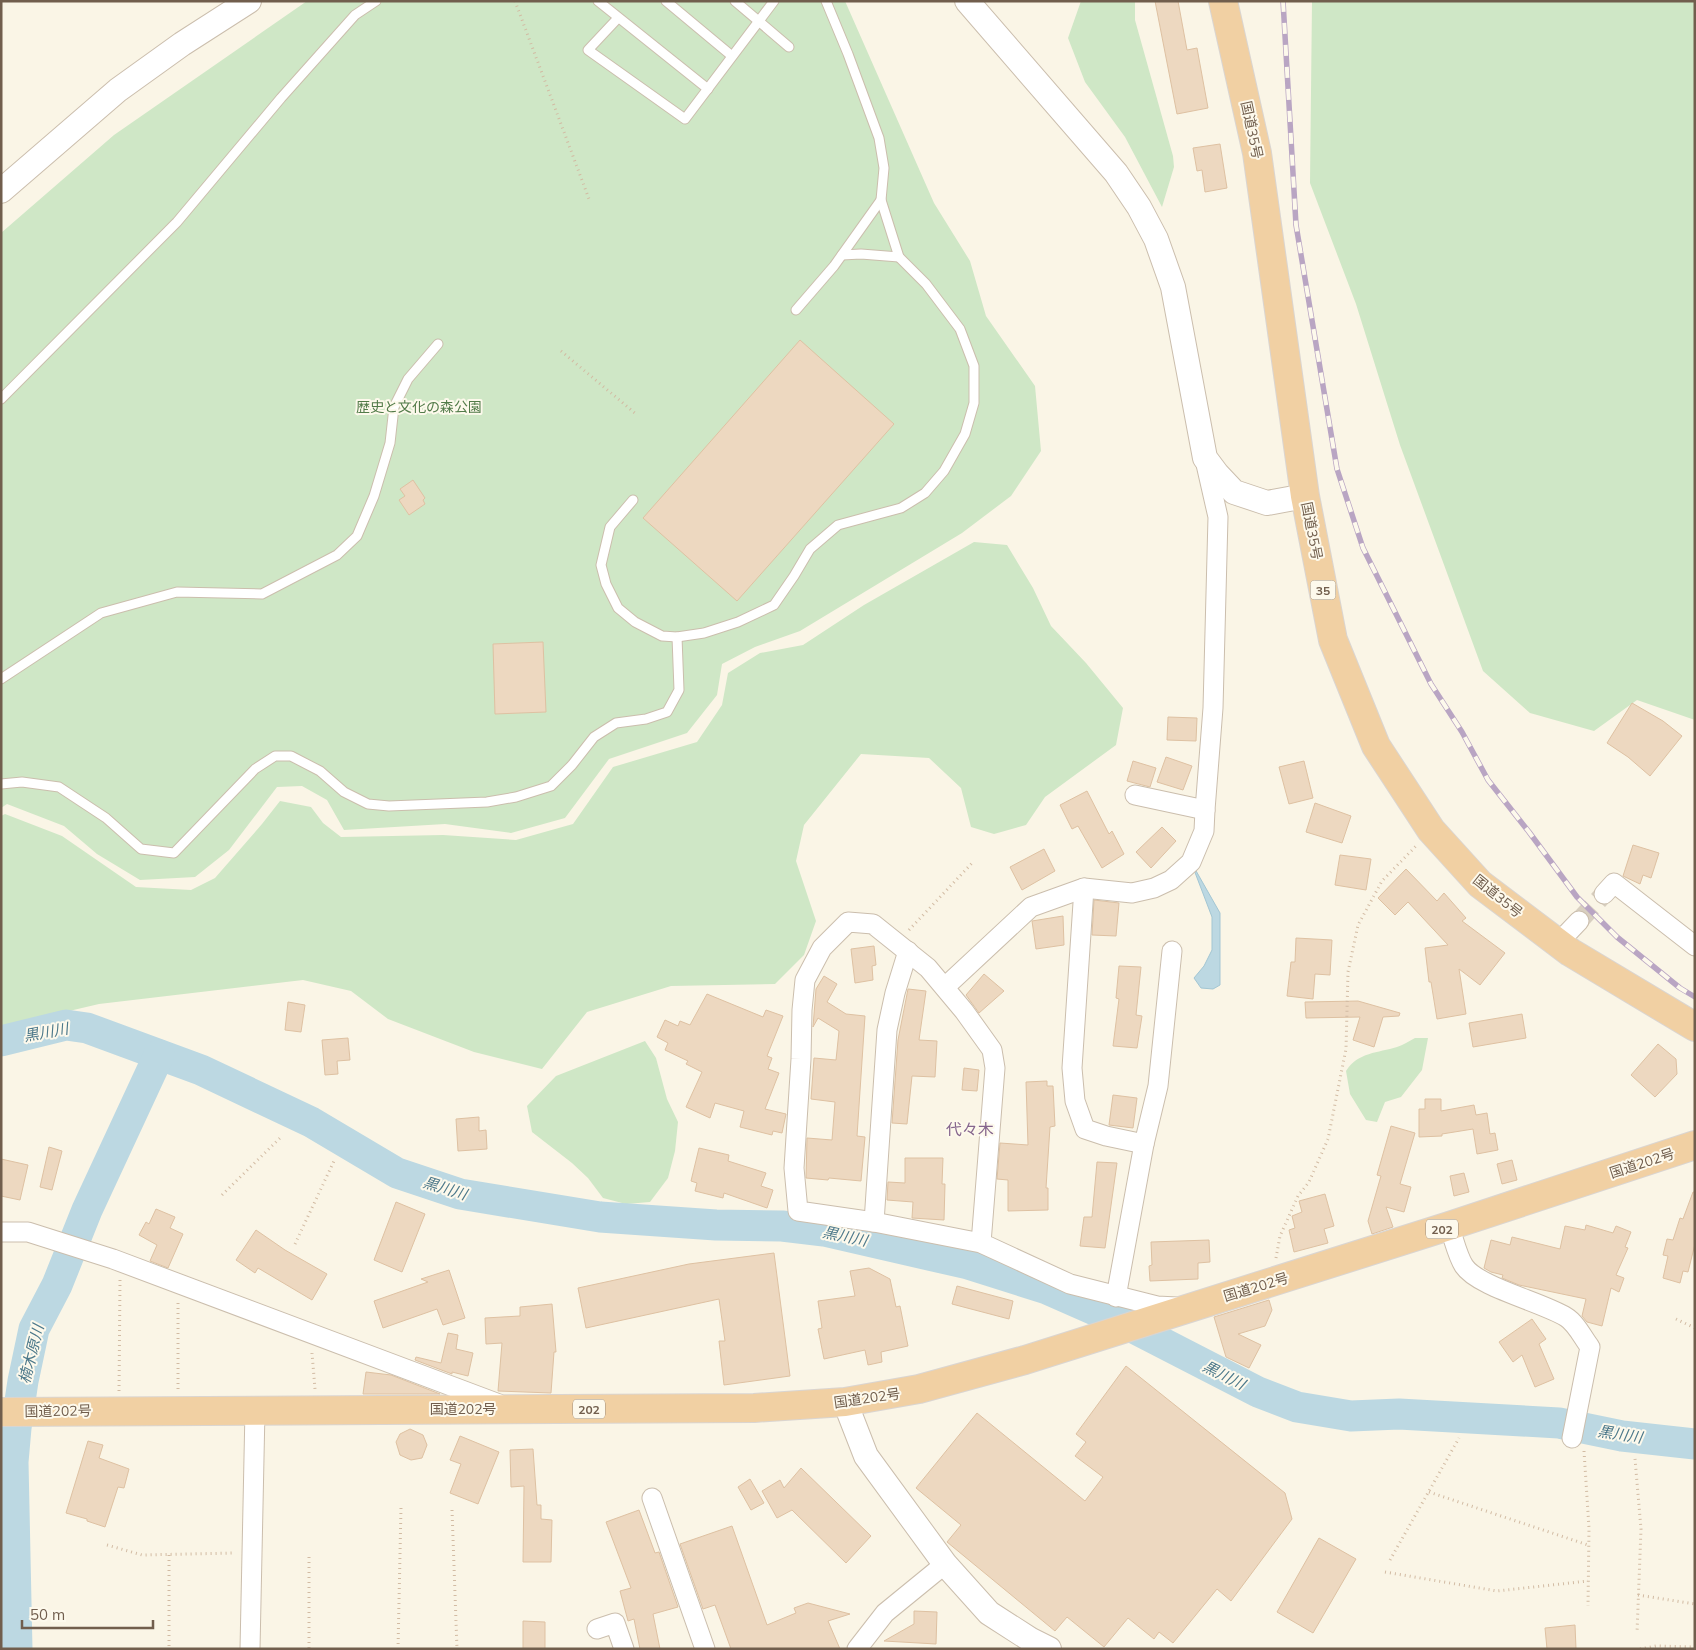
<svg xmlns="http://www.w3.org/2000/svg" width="1696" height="1650" viewBox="0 0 1696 1650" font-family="Mulish,'Noto Sans JP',sans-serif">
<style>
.green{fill:#cfe7c6}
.water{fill:#bcd8e2;stroke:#a3c6d3}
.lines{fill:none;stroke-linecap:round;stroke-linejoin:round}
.river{stroke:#bcd8e2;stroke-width:31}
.building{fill:#edd8c0;stroke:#dec1a2}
.minor-tunnel{stroke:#d8cfc0;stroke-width:19;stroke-dasharray:19 9;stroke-linecap:butt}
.service-casing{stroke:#cbbead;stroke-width:11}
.minor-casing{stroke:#cbbead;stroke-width:21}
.tertiary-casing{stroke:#cbbead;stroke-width:26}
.trunk-casing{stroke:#dad5d1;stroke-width:30}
.path{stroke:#d2bba3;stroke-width:3;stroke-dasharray:1 4;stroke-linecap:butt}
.service{stroke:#fff;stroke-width:9}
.minor{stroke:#fff;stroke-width:19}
.tertiary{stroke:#fff;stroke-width:24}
.trunk{stroke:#f1d0a3;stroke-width:28}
.rail-casing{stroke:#b9a5c3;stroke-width:5.5}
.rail{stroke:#fdf9ec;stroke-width:4;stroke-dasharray:11;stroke-linecap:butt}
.labels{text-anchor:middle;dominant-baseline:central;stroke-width:4;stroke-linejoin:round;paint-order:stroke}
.shield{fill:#fdf9ec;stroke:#9b8c7d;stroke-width:1}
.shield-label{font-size:12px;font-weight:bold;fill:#715e4d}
.street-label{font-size:14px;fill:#715e4d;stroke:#fdf9ec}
.park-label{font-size:14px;fill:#527b49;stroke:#fdf9ec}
.water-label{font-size:15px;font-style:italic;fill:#4c788a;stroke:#fdf9ec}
.quarter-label{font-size:16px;fill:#85658d;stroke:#fdf9ec}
</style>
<rect width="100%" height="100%" fill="#faf5e6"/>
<!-- green -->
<g class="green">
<polygon points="307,1 845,1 934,203 970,261 986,316 1035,386 1041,451 1011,496 962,533 800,631 755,647 722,664 717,695 687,733 609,759 565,818 511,833 445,824 344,830 327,800 302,786 277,787 229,850 195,877 140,880 97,854 64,826 7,804 1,808 1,233 114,135"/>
<polygon points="1081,1 1135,1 1135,20 1173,156 1174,167 1162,207 1125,137 1085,82 1068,38"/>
<polygon points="1312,1 1695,1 1695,720 1637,700 1594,731 1530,713 1483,671 1400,445 1356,304 1310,183"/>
<polygon points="974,542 1007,545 1033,588 1051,626 1086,663 1123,708 1116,745 1045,797 1026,825 994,834 971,827 961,788 929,758 861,754 804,825 796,861 816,921 804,955 775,984 671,986 587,1012 542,1069 474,1052 388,1019 351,991 303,980 99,1004 1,1027 1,816 5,814 62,836 136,887 191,890 215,878 262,824 280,801 311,807 323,823 341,837 443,835 516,840 573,824 613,767 697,742 722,705 728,673 760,653 803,645 864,605"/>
<path d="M1415 1038H1428L1422 1070 1401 1097 1385 1102 1377 1122 1366 1120 1350 1094 1346 1071C1358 1052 1378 1053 1397 1047 1403 1045 1409 1041 1415 1038Z"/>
<polygon points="645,1041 656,1058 667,1099 678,1122 675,1151 668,1178 650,1202 626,1204 603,1198 588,1178 572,1163 532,1132 527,1106 556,1076"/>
</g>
<!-- water -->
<polygon class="water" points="1191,862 1220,913 1220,985 1213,989 1201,988 1194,978 1204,966 1212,950 1212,917"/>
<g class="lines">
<!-- river -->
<g class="river">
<polyline points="1,1041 66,1025 87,1028 201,1070 311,1122 397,1173 460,1194 600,1217 716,1225 782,1226 824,1231 968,1264 1047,1289 1122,1322 1258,1392 1297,1407 1351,1416 1399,1414 1559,1423 1622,1436 1695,1444"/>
<polyline points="17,1649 13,1462 16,1428 23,1381 34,1329 57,1285 87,1210 159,1055"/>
</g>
</g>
<!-- building -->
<g class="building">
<polygon points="1155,1 1178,1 1187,50 1197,48 1208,108 1177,114"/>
<polygon points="1220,144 1227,188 1205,192 1202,170 1197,171 1193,148"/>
<polygon points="800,340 894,424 737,601 643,518"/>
<polygon points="413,480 425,498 423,500 425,504 409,515 399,500 405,496 400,489"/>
<polygon points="543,642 546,712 495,714 493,644"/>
<polygon points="1632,703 1663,721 1682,736 1650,776 1628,757 1607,743"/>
<polygon points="1168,717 1197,718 1196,741 1167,740"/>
<polygon points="1166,757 1192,766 1183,790 1157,782"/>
<polygon points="1133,761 1156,768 1150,787 1127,781"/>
<polygon points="1304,761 1313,798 1289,804 1279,767"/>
<polygon points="1087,791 1109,834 1112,831 1124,854 1102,868 1078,826 1072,829 1060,805"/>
<polygon points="1315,803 1351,816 1342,843 1306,832"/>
<polygon points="1162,827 1176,841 1151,868 1136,852"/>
<polygon points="1633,845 1659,853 1651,878 1643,875 1640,884 1623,876"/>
<polygon points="1044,849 1055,871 1022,890 1010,867"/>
<polygon points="1340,855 1371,859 1366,890 1335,885"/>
<polygon points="1406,869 1437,901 1444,893 1466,918 1462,921 1505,953 1480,985 1459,969 1466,1014 1437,1019 1431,982 1429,982 1425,948 1448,945 1408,902 1395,915 1378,898"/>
<polygon points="1094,900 1119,903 1116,936 1092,935"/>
<polygon points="1063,916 1064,945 1036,949 1032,921"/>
<polygon points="1296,938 1332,940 1330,975 1315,974 1313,999 1287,996 1291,962 1295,962"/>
<polygon points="874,946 876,965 872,966 873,980 855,983 851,949"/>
<polygon points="1119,966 1141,967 1136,1015 1142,1016 1137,1048 1113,1046 1119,999 1116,998"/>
<polygon points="984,974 1004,991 979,1013 966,995"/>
<polygon points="824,976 837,984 827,1002 846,1014 865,1016 857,1136 865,1137 861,1181 829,1178 828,1180 806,1178 807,1138 832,1140 835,1102 811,1099 814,1058 836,1060 839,1031 818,1018 813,1027 816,989"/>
<polygon points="908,989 926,991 919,1040 937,1041 935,1077 912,1076 907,1124 892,1123 898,1040"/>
<polygon points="707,994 763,1017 766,1010 783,1016 767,1056 772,1058 768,1069 779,1073 765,1109 786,1114 782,1133 773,1131 772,1135 740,1127 744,1111 715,1103 710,1118 686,1107 702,1072 686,1064 688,1061 665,1050 668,1043 657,1037 665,1020 678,1026 680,1021 690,1025"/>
<polygon points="1358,1001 1400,1013 1399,1016 1383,1017 1374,1047 1353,1040 1360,1017 1306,1018 1305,1002"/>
<polygon points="288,1002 305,1005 301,1032 285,1030"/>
<polygon points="1522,1014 1526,1038 1473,1047 1469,1023"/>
<polygon points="348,1038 350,1060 337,1061 338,1074 325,1075 322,1040"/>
<polygon points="1658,1044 1676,1059 1677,1074 1655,1097 1631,1075"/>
<polygon points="964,1068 979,1070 977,1091 962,1090"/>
<polygon points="1047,1081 1047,1086 1053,1086 1055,1126 1050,1127 1046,1188 1048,1188 1048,1210 1008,1211 1008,1180 997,1179 1000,1143 1028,1145 1026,1082"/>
<polygon points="1113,1095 1137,1098 1133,1128 1109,1125"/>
<polygon points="1425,1099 1441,1099 1441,1111 1474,1105 1476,1115 1487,1113 1490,1134 1495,1133 1498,1150 1477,1154 1473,1129 1442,1134 1442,1136 1419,1137 1419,1109 1425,1109"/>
<polygon points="479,1117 479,1131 486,1130 487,1149 458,1151 456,1119"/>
<polygon points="1391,1126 1415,1133 1400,1184 1411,1187 1404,1212 1386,1207 1393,1227 1372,1234 1368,1221 1381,1176 1377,1175"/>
<polygon points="49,1147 62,1151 52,1190 40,1187"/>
<polygon points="699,1148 729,1155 728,1161 766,1173 761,1186 773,1190 767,1208 724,1193 723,1198 695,1191 697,1183 691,1181"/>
<polygon points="905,1158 943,1158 942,1184 945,1184 944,1220 912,1218 913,1202 887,1200 888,1182 905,1183"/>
<polygon points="1,1159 28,1165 20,1200 1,1196"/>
<polygon points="1512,1160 1517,1180 1502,1184 1497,1164"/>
<polygon points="1097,1162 1117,1163 1105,1248 1080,1246 1084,1217 1092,1217"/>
<polygon points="1464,1173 1469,1192 1454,1196 1450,1176"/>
<polygon points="1693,1192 1695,1192 1695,1244 1688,1272 1683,1271 1680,1283 1663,1278 1668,1256 1663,1255 1667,1239 1673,1240 1680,1218 1683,1219"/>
<polygon points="1325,1194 1334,1226 1324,1229 1328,1243 1294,1252 1289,1230 1295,1228 1292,1216 1302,1212 1299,1201"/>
<polygon points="396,1202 425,1214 402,1272 374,1260"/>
<polygon points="156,1209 175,1217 170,1228 183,1234 168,1268 150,1261 157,1245 139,1235 146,1222 149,1224"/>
<polygon points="1586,1225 1613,1233 1616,1226 1631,1232 1625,1247 1628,1248 1616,1275 1624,1278 1619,1292 1611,1288 1602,1326 1587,1322 1582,1316 1586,1299 1519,1285 1502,1278 1503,1275 1491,1272 1484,1268 1491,1240 1510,1245 1512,1237 1560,1249 1565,1226 1585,1230"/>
<polygon points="256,1230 285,1250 327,1274 312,1300 258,1268 255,1273 236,1260"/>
<polygon points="1209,1240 1210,1262 1198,1263 1198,1279 1150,1281 1149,1266 1152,1265 1151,1242"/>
<polygon points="774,1253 790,1376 724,1385 719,1341 725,1341 719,1299 586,1328 578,1288 689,1264"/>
<polygon points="869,1268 890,1279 896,1307 900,1306 908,1346 881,1352 882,1362 868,1365 865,1350 824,1359 818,1329 822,1328 818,1301 855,1296 850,1271"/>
<polygon points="449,1270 465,1318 443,1325 437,1309 383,1328 374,1301 428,1282 421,1279"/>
<polygon points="957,1286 1013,1301 1009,1319 952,1304"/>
<polygon points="1269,1300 1272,1310 1265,1326 1238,1334 1261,1345 1249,1368 1226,1357 1214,1317"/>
<polygon points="552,1304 556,1352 554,1352 551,1393 498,1391 502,1343 486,1344 485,1318 520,1316 520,1307"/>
<polygon points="1532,1319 1546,1339 1539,1344 1554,1379 1535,1387 1522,1355 1513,1362 1499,1342"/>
<polygon points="448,1333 458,1335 456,1349 473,1353 468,1376 452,1372 452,1374 415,1360 416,1357 441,1363"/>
<polygon points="1126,1366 1285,1493 1292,1519 1231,1601 1217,1589 1173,1643 1159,1632 1154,1639 1128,1618 1104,1647 1067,1617 1055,1631 947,1542 961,1525 916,1488 977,1413 1085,1501 1103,1477 1075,1456 1086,1442 1076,1434"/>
<polygon points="366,1372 391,1375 440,1394 363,1394"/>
<polygon points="410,1429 423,1435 427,1445 422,1458 411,1460 400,1455 396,1442 400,1434"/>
<polygon points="460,1436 499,1452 478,1504 450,1493 461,1464 450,1460"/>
<polygon points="88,1441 103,1445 99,1458 129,1469 124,1488 118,1487 105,1527 87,1521 87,1519 66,1513"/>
<polygon points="533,1449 537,1505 541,1505 541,1519 552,1520 551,1562 523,1562 524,1486 511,1487 510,1450"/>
<polygon points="801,1468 871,1536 846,1563 792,1510 777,1518 762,1491 780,1480 784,1488"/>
<polygon points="750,1479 764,1503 751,1510 738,1487"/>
<polygon points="639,1510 655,1553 659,1552 678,1607 653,1614 660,1649 640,1649 634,1619 628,1621 620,1591 631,1588 606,1522"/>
<polygon points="732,1526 767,1625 796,1613 794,1608 808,1603 850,1614 828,1621 840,1649 731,1649 715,1605 703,1609 680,1544"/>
<polygon points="1319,1538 1356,1559 1313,1633 1277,1612"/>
<polygon points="914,1611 937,1612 936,1644 884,1641 914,1624"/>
<polygon points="523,1621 545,1622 545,1649 523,1649"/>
<polygon points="1575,1625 1576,1649 1547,1649 1545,1628"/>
</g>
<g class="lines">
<!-- minor-tunnel -->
<polyline class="minor-tunnel" points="1579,921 1604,894"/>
<!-- service casing -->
<g class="service-casing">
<g id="service">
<polyline points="598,1 708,89"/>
<polyline points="666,1 732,56"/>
<polyline points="735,1 789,47"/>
<polyline points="618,18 588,50 685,119 774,1"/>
<polyline points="842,255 861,254 899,257"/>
<polyline points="796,310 834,266 881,200"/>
<polyline points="1,399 177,222 281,98 355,15 376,1"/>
<polyline points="633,500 610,527 601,565 606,584 618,608 635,622 662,636 677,637 704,633 738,622 774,605 794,576 810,549 838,525 901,508 925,493 944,471 965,434 974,403 974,366 960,329 926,284 899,257 881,200 884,168 879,138 848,54 826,1"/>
<polyline points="1,679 101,613 177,592 262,594 337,555 357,536 374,496 390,443 394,407 408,379 438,344"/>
<polyline points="1,784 22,782 59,787 106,818 141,849 174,853 255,769 275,756 291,756 320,771 344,792 368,804 389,806 487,802 516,797 551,786 572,765 594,737 616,723 646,719 667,712 679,690 677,637"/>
</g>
</g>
<!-- minor casing -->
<g class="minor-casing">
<g id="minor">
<polyline points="1135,795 1205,810 1213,708 1218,517 1205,460"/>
<polyline points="1084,888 1072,1068 1075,1101 1085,1129 1106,1136 1144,1144"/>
<polyline points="1604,894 1614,883 1695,946"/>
<polyline points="1558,943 1579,921"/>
<polyline points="945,987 1031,907 1084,888 1132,893 1154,888 1171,880 1191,862 1204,831 1205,810"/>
<polyline points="874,1222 887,1030 895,993 908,951"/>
<path d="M1449 1226C1454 1239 1457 1255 1464 1266 1478 1287 1542 1302 1566 1317 1576 1323 1583 1338 1590 1347L1572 1438"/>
<polyline points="1,1232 28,1232 113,1259 499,1404"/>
<polyline points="981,1243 995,1068 992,1050 964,1011 928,968 873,924 848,922 822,948 805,980 802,1010 801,1059 794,1168 798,1211 874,1222 981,1243 1070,1284 1157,1306 1177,1307"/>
<polyline points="1116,1297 1144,1144 1158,1086 1172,951"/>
<polyline points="652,1498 705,1649"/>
<polyline points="597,1629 615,1623 624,1649"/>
<polyline points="250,1649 255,1410"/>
<polyline points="857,1649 885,1613 945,1564"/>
</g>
</g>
<!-- tertiary casing -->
<g class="tertiary-casing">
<g id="tertiary">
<polyline points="967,1 1116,173 1139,207 1156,239 1173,287 1205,458 1217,474 1234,492 1267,503 1305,496"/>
<polyline points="1,191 118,90 182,44 249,1"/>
<polyline points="845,1402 866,1456 945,1564 989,1613 1031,1640 1049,1649"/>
</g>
</g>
<!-- trunk casing -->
<g class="trunk-casing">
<g id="trunk">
<polyline points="1223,1 1257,153 1305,496 1333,640 1376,746 1431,830 1480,884 1570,952 1695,1027"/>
<polyline points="1,1412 754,1408 845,1402 919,1389 1025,1360 1449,1226 1695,1145"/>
</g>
</g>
<!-- path -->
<g class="path">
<polyline points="515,1 589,199"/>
<polyline points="561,351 636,414"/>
<polyline points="909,930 974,861"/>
<polyline points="222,1195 282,1136"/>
<polyline points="295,1244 334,1161"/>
<polyline points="1276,1258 1280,1236 1298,1196 1309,1182 1328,1139 1346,1049 1348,972 1358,925 1382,881 1416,846"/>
<polyline points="1676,1319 1695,1328"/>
<polyline points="1,1348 2,1348"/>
<polyline points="312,1353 315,1389"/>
<polyline points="178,1389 178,1303"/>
<polyline points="119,1391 120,1280"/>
<polyline points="1584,1451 1589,1528 1588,1606"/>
<polyline points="1635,1459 1641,1529 1637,1633"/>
<polyline points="1429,1492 1588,1545"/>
<polyline points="452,1510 457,1649"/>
<polyline points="107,1545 142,1555 235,1553"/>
<polyline points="169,1555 169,1649"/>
<polyline points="309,1557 309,1649"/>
<polyline points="1390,1560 1459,1438"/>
<polyline points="1385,1572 1497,1591 1588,1581"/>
<polyline points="1638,1595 1695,1604"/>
<polyline points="398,1649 401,1507"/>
<polyline points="1640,1649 1656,1646 1695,1647"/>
</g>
<!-- service -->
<use href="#service" class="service"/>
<!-- minor -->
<use href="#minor" class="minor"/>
<!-- tertiary -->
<use href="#tertiary" class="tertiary"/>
<!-- trunk -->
<use href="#trunk" class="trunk"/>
<!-- rail casing -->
<g class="rail-casing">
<polyline id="rail" points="1283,1 1296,225 1337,469 1363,548 1431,684 1462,732 1488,780 1529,832 1577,897 1617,937 1680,988 1695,997"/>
</g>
<!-- rail -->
<use href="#rail" class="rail"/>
</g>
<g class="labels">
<!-- shield labels -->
<g class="shield">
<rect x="1310.5" y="580.5" width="25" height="19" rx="4"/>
<rect x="1426" y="1219.5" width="32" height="19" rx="4"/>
<rect x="573" y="1399.5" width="32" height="19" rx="4"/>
</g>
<g class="shield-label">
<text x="1323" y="590">35</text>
<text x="1442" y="1229">202</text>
<text x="589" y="1409">202</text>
</g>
<!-- street labels -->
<g class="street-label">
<text transform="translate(1252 130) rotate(78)">国道35号</text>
<text transform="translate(1312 531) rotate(79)">国道35号</text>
<text transform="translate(1498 896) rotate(39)">国道35号</text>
<text transform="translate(1642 1163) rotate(-18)">国道202号</text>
<text transform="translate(1256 1287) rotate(-17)">国道202号</text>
<text transform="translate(867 1398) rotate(-8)">国道202号</text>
<text x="463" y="1409">国道202号</text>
<text transform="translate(58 1411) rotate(-1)">国道202号</text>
</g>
<!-- park labels -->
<g class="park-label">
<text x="419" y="407">歴史と文化の森公園</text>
</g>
<!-- water labels -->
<g class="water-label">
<text transform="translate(46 1032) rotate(-10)">黒川川</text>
<text transform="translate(445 1188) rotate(17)">黒川川</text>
<text transform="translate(845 1236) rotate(12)">黒川川</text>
<text transform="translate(31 1354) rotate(-76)">楠木原川</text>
<text transform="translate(1224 1375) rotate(27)">黒川川</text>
<text transform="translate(1620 1434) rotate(9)">黒川川</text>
</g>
<!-- quarter labels -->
<g class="quarter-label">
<text x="970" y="1129">代々木</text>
</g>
</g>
<!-- border -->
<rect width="1696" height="1650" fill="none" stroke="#715e4d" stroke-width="5"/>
<!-- scale -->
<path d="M22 1620v8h131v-8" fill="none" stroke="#715e4d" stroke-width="2.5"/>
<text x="30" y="1620" font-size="15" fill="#715e4d" stroke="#fdf9ec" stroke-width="4" paint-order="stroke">50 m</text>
</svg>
